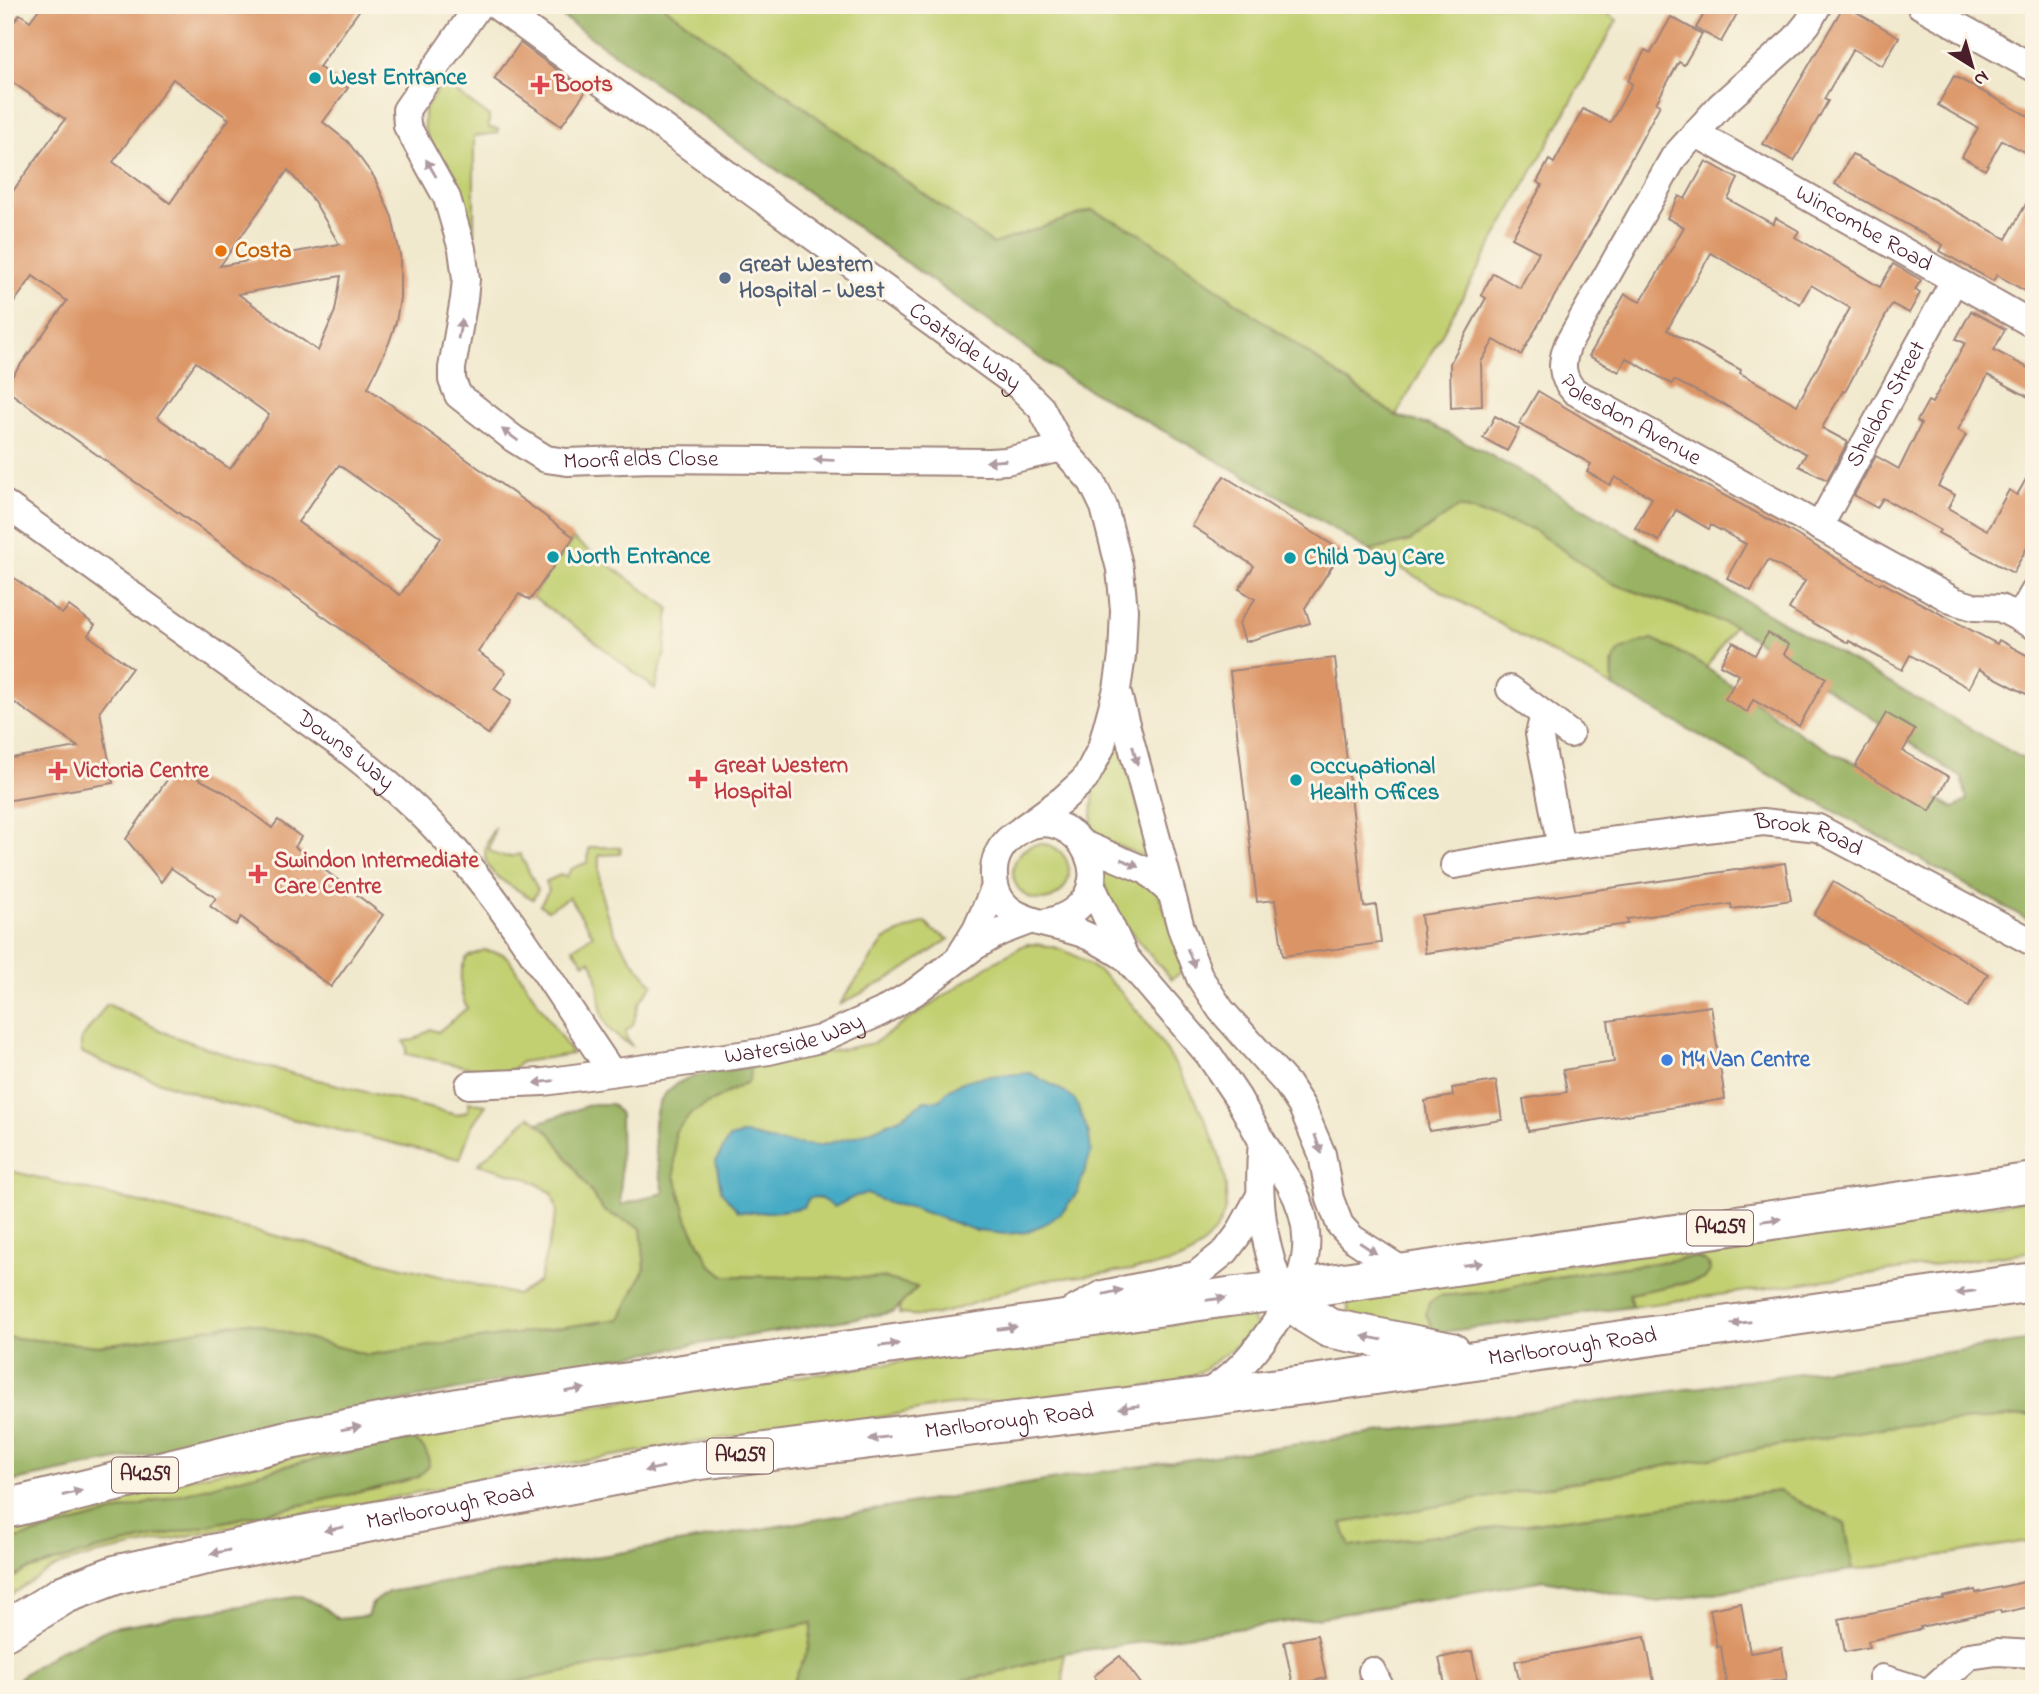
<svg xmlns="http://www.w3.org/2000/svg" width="2039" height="1694" viewBox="0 0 2039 1694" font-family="'Indie Flower',sans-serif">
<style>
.green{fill:#c2d072;stroke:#86784e;stroke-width:2}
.forest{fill:#99b264;stroke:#726848;stroke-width:2}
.water{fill:#45aac5;stroke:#486478;stroke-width:2}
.building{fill:#db9465;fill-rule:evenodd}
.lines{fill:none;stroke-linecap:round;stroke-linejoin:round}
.street-casing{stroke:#9e847c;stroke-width:30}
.primary-casing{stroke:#9e847c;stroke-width:42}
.street{stroke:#fff;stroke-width:26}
.primary{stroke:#fff;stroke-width:38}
.oneway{fill:#ae9aa0}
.culture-dot{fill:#0f9aa8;stroke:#fcf5e5;stroke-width:2.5}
.health-dot{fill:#e0444e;stroke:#fcf5e5;stroke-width:2.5}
.food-dot{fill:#e8710a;stroke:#fcf5e5;stroke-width:2.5}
.service-dot{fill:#5c6f8a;stroke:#fcf5e5;stroke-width:2.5}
.shop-dot{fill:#3f7fe0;stroke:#fcf5e5;stroke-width:2.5}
.labels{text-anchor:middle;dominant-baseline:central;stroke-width:6;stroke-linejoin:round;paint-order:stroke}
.shield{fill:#fcf5e5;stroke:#7f5f63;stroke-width:2}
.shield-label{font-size:21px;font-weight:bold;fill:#4a1f2b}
.culture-label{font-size:23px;font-weight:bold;fill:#0d838f;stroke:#fcf5e5;text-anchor:start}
.health-label{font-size:23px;font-weight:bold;fill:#be3a42;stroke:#fcf5e5;text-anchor:start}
.street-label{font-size:23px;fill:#4a1f2b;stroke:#fcf5e5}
.food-label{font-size:23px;font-weight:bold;fill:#c56008;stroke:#fcf5e5;text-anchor:start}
.service-label{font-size:23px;font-weight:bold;fill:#4e5e75;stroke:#fcf5e5;text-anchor:start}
.shop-label{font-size:23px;font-weight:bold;fill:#366cbe;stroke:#fcf5e5;text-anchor:start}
</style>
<rect width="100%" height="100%" fill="#fcf5e5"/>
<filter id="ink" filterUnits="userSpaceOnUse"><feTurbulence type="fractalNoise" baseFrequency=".0143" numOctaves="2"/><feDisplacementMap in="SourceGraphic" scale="14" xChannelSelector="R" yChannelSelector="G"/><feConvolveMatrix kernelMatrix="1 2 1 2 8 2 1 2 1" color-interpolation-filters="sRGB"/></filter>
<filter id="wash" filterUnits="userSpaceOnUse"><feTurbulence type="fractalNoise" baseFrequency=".00686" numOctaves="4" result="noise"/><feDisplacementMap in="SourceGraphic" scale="28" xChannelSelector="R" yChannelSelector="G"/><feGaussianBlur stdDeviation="1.57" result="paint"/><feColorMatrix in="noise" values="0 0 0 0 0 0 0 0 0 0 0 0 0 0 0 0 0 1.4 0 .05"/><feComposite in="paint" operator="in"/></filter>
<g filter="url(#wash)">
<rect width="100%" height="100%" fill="#f1e9ce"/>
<!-- green -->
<g class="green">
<polygon points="662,5 1594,5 1617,20 1396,416 1138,232 1092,210 993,244"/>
<polygon points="442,82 489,116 489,128 498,129 498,133 474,136 474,272 424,127 424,111"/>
<polygon points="1458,507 1532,529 1611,583 1734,626 1706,668 1697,661 1652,639 1612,663 1613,687 1370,551 1410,541"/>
<polygon points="573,539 669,608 665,652 655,689 583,632 532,597"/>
<polygon points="1114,738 1119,739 1152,860 1091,835 1094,786"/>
<path d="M495 827 489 849C496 858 509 858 520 854L538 890 533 899C501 880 468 868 495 827Z"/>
<circle cx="1041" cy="872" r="28"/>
<path d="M595 847 621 848 620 854 599 855C596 909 617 946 653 984L639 1003 633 1025 626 1031V1037L631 1045C591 1026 605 1002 594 966L590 960 584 963 573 948 593 935 569 897 548 910 540 905 549 890 545 882 560 875 566 877 571 869 588 862 589 848Z"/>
<path d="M1104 865 1157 890 1187 968 1172 979C1152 958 1094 896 1104 865Z"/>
<polygon points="925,922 932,930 949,939 896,975 839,1005 885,939"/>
<path d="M1026 944C1054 944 1071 951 1094 968 1144 1002 1242 1151 1224 1213 1219 1230 1206 1243 1192 1254 1172 1270 1078 1275 1047 1280 1010 1286 977 1305 941 1313 928 1317 913 1315 899 1314L900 1305 917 1288 885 1278 725 1276 710 1264 688 1221 675 1176V1131L691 1113 749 1081 750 1067 874 1043 988 966Z"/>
<path d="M484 950 503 954 509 959 572 1054 521 1062 513 1069 498 1074 497 1070 467 1067 406 1054 407 1047 404 1041 414 1040 430 1029 438 1032 467 1008C459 993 458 972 467 957Z"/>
<polygon points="107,1004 170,1035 247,1062 457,1115 468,1111 468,1102 486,1105 472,1125 460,1159 220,1102 104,1063 81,1052 81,1040"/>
<polygon points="530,1116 551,1133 604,1211 641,1227 645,1268 620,1319 368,1355 248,1322 99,1346 5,1337 5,1177 11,1171 517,1295 539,1281 557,1211 552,1193 529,1179 478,1164"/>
<polygon points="2034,1199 2034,1251 1632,1307 1629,1294 1704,1279 1710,1267 1707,1263 1695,1257 1549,1278 1488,1292 1439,1296 1429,1303 1426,1314 1435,1333 1345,1317 1348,1311 1348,1295"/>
<polygon points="1250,1313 1256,1327 1232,1349 1201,1371 1180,1381 1073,1399 1019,1399 941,1406 865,1420 702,1441 505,1474 362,1504 269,1519 94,1555 60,1565 44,1573 5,1599 5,1582 27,1570 96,1550 374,1489 418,1477 413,1439 285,1466 5,1542 5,1530 198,1476 460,1424"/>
<polygon points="2034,1415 2034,1540 1853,1570 1845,1524 1779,1491 1349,1547 1342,1523 1886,1427"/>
<polygon points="813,1623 809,1648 790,1689 480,1689"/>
<polygon points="1064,1653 1063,1689 962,1689 964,1681 1008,1671"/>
</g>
<!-- forest -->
<g class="forest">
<path d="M546 5H662L993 244 1092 210 1138 232 1396 416 1430 425 1481 450 2034 765V923L1613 687C1611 648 1617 650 1652 639L1697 661 1805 737 1839 756 1907 782 1954 808 1967 800 1962 778 1734 626 1611 583 1532 529 1459 507 1410 541 1370 551 1256 482 1068 378Z"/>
<path d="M750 1067 749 1081 691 1113 675 1132V1176L688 1221 710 1264 725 1276 885 1278 917 1287 894 1312 597 1361 5 1483V1337L99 1346 248 1322 368 1355 620 1319 645 1268 641 1228 604 1211 551 1134 538 1123 592 1104H612L620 1114 621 1205 664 1193C657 1155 638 1103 682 1081 696 1073 733 1070 750 1067Z"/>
<path d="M1695 1257C1703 1260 1709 1262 1710 1271L1704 1279 1629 1294 1632 1307 1435 1333 1426 1314 1429 1303 1439 1296 1488 1292 1549 1278Z"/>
<polygon points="2034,1340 2034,1415 1886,1427 1342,1523 1350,1547 1779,1491 1845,1524 1853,1570 1659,1602 1544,1580 1329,1616 1064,1653 1008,1671 964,1680 953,1689 790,1689 809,1648 812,1623 480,1689 9,1689 21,1676 59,1651 113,1627 301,1596 323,1607 338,1619 367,1616 372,1604 388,1592 1086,1474"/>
<path d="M413 1439C424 1446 429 1453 429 1466L418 1477 374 1489 96 1550 27 1570 5 1582V1542L285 1466Z"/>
</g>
<!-- water -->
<path class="water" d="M1030 1073 1067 1093 1075 1100 1089 1134 1091 1153 1078 1191 1066 1208 1049 1222 1027 1232 1006 1234 977 1231 910 1207 890 1204 867 1194 856 1196 834 1207 818 1197 809 1198 804 1207C782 1212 761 1214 738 1211L721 1191 716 1161 729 1138 745 1134 776 1142 818 1146 860 1135 900 1118 924 1101 940 1100C957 1072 1002 1076 1030 1073Z"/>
<g id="blocks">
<!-- building -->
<g class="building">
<path d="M42 5H363L319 67 348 88 323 122 348 142 374 177 392 217 400 255V298L396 322 389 343 368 388 574 537 530 600 519 594 478 652 506 672 494 689 511 701 488 734 5 389V386L67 301 33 276 5 315V202L65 119 5 77V34L20 14 30 21ZM173 79 229 119 170 203 113 162ZM288 170 314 201 339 244 220 266ZM341 276 335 311 318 351 238 294ZM196 362 269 415 230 469 157 417ZM339 465 441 538 400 595 298 522Z"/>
<polygon points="1709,5 1742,5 1721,42 1696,28"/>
<polygon points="1844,5 1899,37 1882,66 1853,49 1824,99 1828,101 1794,161 1763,144"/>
<polygon points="1671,17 1702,34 1684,65 1679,62 1656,103 1660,105 1602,213 1521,355 1494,340 1481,362 1482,406 1451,408 1450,363 1486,298 1481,295 1493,273 1520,288 1539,252 1512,238 1542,185 1537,182 1549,160 1554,163 1583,109 1610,123 1632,84 1628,81 1645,50 1651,53"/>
<polygon points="520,43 586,91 561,126 494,79"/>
<polygon points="1954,76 2034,119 2034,157 2002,140 1985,170 1962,157 1978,128 1938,105"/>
<polygon points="1852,154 2006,239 2034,190 2034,296 1997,275 1993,281 1940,251 1943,245 1835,184"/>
<path d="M1706 161 1738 179 1728 199 1773 224 1776 218 1799 231 1795 237 1880 287 1893 264 1921 280 1915 290 1920 293 1909 313 1892 304 1845 392 1843 391 1822 428 1848 442 1827 480 1799 466 1806 454 1723 404 1674 380 1672 384 1626 358 1619 372 1589 356 1625 294 1640 302 1655 278 1684 227 1667 218 1679 196 1685 199ZM1711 253 1800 304 1811 285 1850 308 1797 405 1740 373 1741 370 1667 330Z"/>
<polygon points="1971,311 2005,329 1994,350 2034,371 2034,400 1988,375 1958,430 1966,435 1938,486 1955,495 1948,508 1987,530 2009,490 2017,495 2034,465 2034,535 2013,573 1938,533 1940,530 1883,498 1877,508 1854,495 1876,456 1899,469 1921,424 1917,421 1928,401 1932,403 1965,343 1956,339"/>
<polygon points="1538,391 1605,431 1788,530 1880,584 1881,582 1997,644 1999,640 2034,659 2034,698 1979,669 1969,688 1910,655 1902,670 1849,641 1848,643 1789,609 1805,581 1768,560 1751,591 1727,578 1746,544 1711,525 1709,529 1676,510 1659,541 1635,528 1652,498 1615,477 1610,485 1587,472 1591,464 1519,424"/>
<polygon points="1495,416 1519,429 1507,451 1483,438"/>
<polygon points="1224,476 1342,551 1305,608 1310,623 1245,642 1239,623 1255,599 1239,589 1254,566 1192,526"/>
<polygon points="5,571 62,614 69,606 95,625 88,635 132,668 100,711 113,783 5,801 5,759 78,747 5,696"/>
<polygon points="1768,633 1789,645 1784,654 1826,678 1799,726 1753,700 1747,712 1725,699 1739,675 1720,665 1733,642 1755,655"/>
<polygon points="1335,658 1364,907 1376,905 1381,943 1283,956 1275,900 1257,902 1230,671"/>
<polygon points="1886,713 1915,730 1903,751 1949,777 1930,811 1855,767"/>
<polygon points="176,767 226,793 272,828 278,820 301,837 295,847 383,915 331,987 241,917 236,925 210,906 216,898 171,868 161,882 126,839"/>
<polygon points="1785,863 1791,900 1732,909 1731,904 1627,919 1628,924 1425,953 1421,915"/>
<polygon points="1833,882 1988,974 1968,1007 1814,915"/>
<polygon points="1711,1006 1725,1099 1528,1131 1523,1099 1567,1092 1563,1070 1614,1062 1608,1021"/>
<polygon points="1496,1081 1502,1120 1429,1131 1425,1101 1453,1096 1452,1088"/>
<polygon points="2028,1581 2033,1606 2001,1613 2000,1610 1920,1627 1921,1629 1868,1641 1869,1647 1845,1652 1839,1619 1944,1599 1943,1597 1975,1590 1976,1593"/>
<polygon points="1741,1603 1750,1653 1782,1648 1787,1679 1727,1689 1721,1646 1717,1647 1710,1609"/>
<polygon points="1317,1635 1326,1678 1293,1685 1284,1642"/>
<polygon points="1645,1637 1654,1682 1622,1689 1521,1689 1515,1661"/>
<polygon points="1472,1651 1479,1689 1446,1689 1439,1658"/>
<polygon points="1120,1656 1145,1689 1104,1689 1094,1676"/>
</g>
</g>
</g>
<g filter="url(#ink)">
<use href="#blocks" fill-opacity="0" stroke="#9e847c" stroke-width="2"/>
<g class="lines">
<!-- street casing -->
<g class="street-casing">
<g id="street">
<path id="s1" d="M479 5 406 110 407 126 447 198 462 249 466 279 464 299 452 368V380L458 395 514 439 546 459 567 462 651 459 989 462 1006 461 1062 448"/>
<path id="s2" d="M495 5 1020 387 1041 408 1062 448 1092 482 1104 507 1120 569 1124 610 1122 656 1117 689 1101 748 1092 766 1085 779 1062 800 1023 828"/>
<path id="s3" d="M1818 5 1808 23 1795 39 1720 106 1674 157 1568 344C1561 362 1560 376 1574 391L1954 601 1974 607 2000 608 2034 626"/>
<polyline points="1920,5 2034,68"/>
<path id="s4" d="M1695 133 2034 325"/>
<path id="s5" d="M5 504 346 749C385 780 423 812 455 850 514 918 560 997 611 1071"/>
<path id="s6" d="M1819 527 1954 281"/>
<polyline points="2019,618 2034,592"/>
<polyline points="1510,689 1570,734"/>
<polyline points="1117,691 1181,928 1200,978 1221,1010 1287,1084 1302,1107 1322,1154 1330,1199 1340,1225 1352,1238 1406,1273"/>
<polyline points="1544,715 1539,734 1561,847"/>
<polyline points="1083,844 1147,871 1171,893"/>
<path id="s7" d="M1454 865 1561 847 1763 822 1818 828 2034 943"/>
<path d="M1091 884 1125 957 1209 1055 1238 1098 1262 1141 1290 1184C1320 1238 1306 1282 1271 1329 1252 1356 1234 1376 1207 1393"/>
<path d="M1044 923C1138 902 1076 792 1018 832 1004 841 995 853 994 870 991 925 1047 920 1083 934 1098 940 1112 949 1125 957"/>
<polyline points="961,954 976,930 995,887"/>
<path id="s8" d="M469 1085 544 1082 769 1051 820 1039 881 1012 915 992 974 947 1000 932 1029 921"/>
<path d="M1262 1141C1257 1192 1262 1244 1282 1291"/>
<polyline points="1068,1313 1103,1294 1196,1275 1226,1251 1238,1235 1259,1197"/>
<polyline points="1372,1671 1381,1689"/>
<polyline points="1882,1678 1917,1689"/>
<polyline points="1932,1689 1969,1656 1997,1652 2034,1654"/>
</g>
</g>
<!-- primary casing -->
<g class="primary-casing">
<g id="primary">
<polyline points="1282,1291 1308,1315 1329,1328 1451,1352"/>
<polyline points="5,1509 284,1441 464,1407 709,1370 1228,1297 1282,1291 2034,1182"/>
<path id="s9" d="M5 1631 65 1594 118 1574 287 1538 693 1461 1312 1384 2034 1282"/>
</g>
</g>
<!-- street -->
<use href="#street" class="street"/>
<!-- primary -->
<use href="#primary" class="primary"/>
</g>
<!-- one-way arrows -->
<defs><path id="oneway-solid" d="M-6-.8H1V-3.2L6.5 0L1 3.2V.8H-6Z" transform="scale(1.75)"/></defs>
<g class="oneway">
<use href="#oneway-solid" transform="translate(431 168) rotate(-120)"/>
<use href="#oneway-solid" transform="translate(460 329) rotate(-79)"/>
<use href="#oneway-solid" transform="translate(510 435) rotate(-144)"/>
<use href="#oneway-solid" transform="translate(824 460) rotate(-178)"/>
<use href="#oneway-solid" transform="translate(996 461) rotate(176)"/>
<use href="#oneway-solid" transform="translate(1135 755) rotate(76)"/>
<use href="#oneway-solid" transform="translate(1130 863) rotate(24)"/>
<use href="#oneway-solid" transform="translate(1191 958) rotate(68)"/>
<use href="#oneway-solid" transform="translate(544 1082) rotate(173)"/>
<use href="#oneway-solid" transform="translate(1318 1144) rotate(71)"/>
<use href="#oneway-solid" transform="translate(1771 1220) rotate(-8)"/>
<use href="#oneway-solid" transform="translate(1368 1248) rotate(33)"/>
<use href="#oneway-solid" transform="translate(1473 1264) rotate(-8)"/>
<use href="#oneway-solid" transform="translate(1113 1292) rotate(-13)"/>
<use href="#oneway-solid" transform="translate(1966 1292) rotate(172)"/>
<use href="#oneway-solid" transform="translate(1216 1299) rotate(-8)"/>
<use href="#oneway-solid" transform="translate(1741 1323) rotate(172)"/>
<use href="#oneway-solid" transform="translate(1007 1328) rotate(-7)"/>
<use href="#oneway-solid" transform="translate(1372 1338) rotate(-170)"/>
<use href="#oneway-solid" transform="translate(889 1345) rotate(-8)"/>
<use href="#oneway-solid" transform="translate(575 1390) rotate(-9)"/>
<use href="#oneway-solid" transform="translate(1129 1407) rotate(173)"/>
<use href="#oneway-solid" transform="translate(351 1428) rotate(-10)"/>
<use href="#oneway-solid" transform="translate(879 1438) rotate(173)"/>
<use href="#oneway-solid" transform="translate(654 1469) rotate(169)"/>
<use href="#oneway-solid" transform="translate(72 1493) rotate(-14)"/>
<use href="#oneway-solid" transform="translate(334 1529) rotate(169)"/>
<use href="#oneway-solid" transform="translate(220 1552) rotate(168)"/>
</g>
</g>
<!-- markers -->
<g class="culture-dot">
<circle cx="315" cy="78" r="7"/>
<circle cx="553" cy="557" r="7"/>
<circle cx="1290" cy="558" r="7"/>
<circle cx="1296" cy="780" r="7"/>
</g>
<g class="health-dot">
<path d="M536.5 74.5h7v7h7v7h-7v7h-7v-7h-7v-7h7z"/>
<path d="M54.5 760.5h7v7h7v7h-7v7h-7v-7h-7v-7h7z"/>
<path d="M694.5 768.5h7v7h7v7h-7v7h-7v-7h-7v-7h7z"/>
<path d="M254.5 863.5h7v7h7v7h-7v7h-7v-7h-7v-7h7z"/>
</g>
<circle class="food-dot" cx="221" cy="251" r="7"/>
<circle class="service-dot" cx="725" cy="278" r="7"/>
<circle class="shop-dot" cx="1667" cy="1060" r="7"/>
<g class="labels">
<!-- shield labels -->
<g class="shield">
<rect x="1687" y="1210.5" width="66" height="35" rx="5"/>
<rect x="707" y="1438.5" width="66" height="35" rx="5"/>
<rect x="112" y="1457.5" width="66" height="35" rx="5"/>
</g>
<g class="shield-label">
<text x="1720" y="1228">A4259</text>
<text x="740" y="1456">A4259</text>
<text x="145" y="1475">A4259</text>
</g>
<!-- culture labels -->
<g class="culture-label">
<text x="329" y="78">West Entrance</text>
<text x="567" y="557">North Entrance</text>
<text x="1304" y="558">Child Day Care</text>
<text x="1310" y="767">Occupational<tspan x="1310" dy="26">Health Offices</tspan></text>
</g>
<!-- health labels -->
<g class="health-label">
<text x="554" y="85">Boots</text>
<text x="714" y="766">Great Western<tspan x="714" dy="26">Hospital</tspan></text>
<text x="74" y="771">Victoria Centre</text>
<text x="274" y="861">Swindon Intermediate<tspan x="274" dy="26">Care Centre</tspan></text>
</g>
<!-- street labels -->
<g class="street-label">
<text stroke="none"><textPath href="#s4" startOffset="194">Wincombe Road</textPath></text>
<text stroke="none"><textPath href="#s2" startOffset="581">Coatside Way</textPath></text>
<text stroke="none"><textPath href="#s6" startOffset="140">Sheldon Street</textPath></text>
<text stroke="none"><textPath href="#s3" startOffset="539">Polesdon Avenue</textPath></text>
<text stroke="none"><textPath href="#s1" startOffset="632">Moorfields Close</textPath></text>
<text stroke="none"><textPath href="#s5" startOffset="420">Downs Way</textPath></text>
<text stroke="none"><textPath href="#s7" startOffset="360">Brook Road</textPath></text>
<text stroke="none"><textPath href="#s8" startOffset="329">Waterside Way</textPath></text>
<text stroke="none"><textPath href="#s9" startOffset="1600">Marlborough Road</textPath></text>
<text stroke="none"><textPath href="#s9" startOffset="1032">Marlborough Road</textPath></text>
<text stroke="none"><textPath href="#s9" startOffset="466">Marlborough Road</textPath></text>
</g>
<!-- food labels -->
<g class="food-label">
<text x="235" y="251">Costa</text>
</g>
<!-- service labels -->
<g class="service-label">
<text x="739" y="265">Great Western<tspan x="739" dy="26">Hospital - West</tspan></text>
</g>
<!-- shop labels -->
<g class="shop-label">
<text x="1681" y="1060">M4 Van Centre</text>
</g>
</g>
<!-- margin -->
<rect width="2039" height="1694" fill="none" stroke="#fcf5e5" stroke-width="28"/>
<!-- north arrow -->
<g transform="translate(1972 66) rotate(143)" stroke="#fcf5e5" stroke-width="5" paint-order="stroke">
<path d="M0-5L12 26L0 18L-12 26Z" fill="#4a1f2b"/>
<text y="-10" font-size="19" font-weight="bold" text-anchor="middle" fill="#4a1f2b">N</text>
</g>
</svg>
